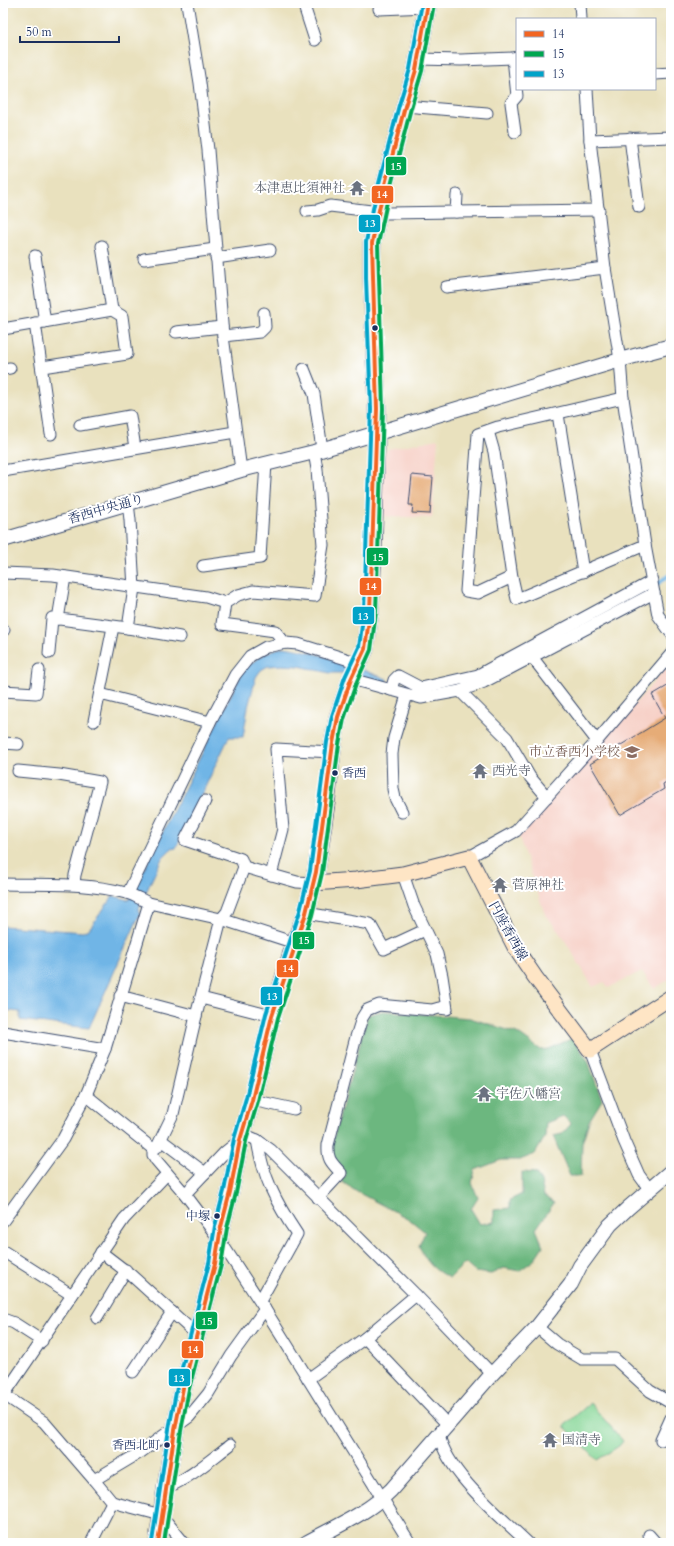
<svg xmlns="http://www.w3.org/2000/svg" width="674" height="1546" viewBox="0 0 674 1546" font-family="Cardo,'Noto Serif JP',serif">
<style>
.built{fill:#f7d1c8}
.green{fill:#86d696;stroke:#50827a}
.forest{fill:#6cb77f;stroke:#44736e}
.water{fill:#6fb5e6;stroke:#4572a2}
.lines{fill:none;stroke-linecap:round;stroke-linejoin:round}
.stream{stroke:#6fb5e6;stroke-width:4}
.building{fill:#e6ac77}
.minor-casing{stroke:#3a4a6c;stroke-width:13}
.tertiary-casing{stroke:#3a4a6c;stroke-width:16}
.secondary-casing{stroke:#3a4a6c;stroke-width:17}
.primary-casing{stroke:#3a4a6c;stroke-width:19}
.minor{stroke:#fff;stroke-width:11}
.tertiary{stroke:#fff;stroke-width:14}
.secondary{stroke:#fee5c5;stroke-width:15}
.primary{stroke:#fcbd6f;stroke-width:17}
.bus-1-casing{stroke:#fff;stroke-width:7}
.bus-2-casing{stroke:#fff;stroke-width:7}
.bus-3-casing{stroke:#fff;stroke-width:7}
.bus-1{stroke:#f26522;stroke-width:4}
.bus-2{stroke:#00a651;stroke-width:4}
.bus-3{stroke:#01a3c8;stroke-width:4}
.bus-dot{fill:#1b2f5e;stroke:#fff;stroke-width:1.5}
.labels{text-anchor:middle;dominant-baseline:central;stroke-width:4;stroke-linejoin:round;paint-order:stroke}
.bus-label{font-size:12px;fill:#1b2f5e;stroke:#fff;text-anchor:end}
.worship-label{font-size:13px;fill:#5b616d;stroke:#fff;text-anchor:start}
.street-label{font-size:13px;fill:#1b2f5e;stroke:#fff}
.education-label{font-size:13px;fill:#785e54;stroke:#fff;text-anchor:end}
.line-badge{stroke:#fff;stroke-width:1.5}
.badge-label{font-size:11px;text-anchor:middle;font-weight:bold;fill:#fff}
</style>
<rect width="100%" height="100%" fill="#fff"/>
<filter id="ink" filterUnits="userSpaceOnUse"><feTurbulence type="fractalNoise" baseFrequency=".025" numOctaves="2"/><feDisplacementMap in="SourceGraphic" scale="8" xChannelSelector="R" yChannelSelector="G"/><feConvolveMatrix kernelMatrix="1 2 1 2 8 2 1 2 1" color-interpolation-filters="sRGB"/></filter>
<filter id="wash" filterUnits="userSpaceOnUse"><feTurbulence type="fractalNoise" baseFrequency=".012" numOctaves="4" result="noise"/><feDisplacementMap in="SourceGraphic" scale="16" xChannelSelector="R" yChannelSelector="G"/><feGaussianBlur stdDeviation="0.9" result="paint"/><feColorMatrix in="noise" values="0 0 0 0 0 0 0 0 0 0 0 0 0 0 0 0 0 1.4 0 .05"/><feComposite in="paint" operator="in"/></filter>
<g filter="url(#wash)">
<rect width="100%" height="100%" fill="#e9e1be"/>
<!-- built -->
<g class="built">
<polygon points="438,439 432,518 382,516 383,454 388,449"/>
<polygon points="671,666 671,978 654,989 642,971 608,988 604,982 593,987 564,939 544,912 519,837 667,667"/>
</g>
<!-- green -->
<polygon class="green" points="590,1403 623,1441 619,1446 597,1460 564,1426"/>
<!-- forest -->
<path class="forest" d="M383 1011 470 1018 517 1033 541 1050 549 1049 573 1038 588 1061 602 1100 589 1121 582 1143 581 1176H570L553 1136 562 1134 571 1124 563 1116 546 1123 545 1137 535 1154 520 1160H501L475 1170 472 1183 478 1198 471 1209 480 1224 494 1222V1210L510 1208V1200L522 1194V1172L536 1173 541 1182 544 1196 554 1203 536 1229 543 1246 534 1260 519 1271 504 1268 491 1274 475 1272 465 1263 450 1278C433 1270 427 1263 419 1246L425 1232 409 1219 357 1192 341 1181 346 1175 333 1156V1140L368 1015Z"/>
<!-- water -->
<path class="water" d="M284 647C320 652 354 667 387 679L385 686 343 673H330L299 666 281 665 268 666 261 670 256 677 248 707 243 737H229L176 848 171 849 162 858 140 905 138 910 140 914 89 1028 20 1020V1012L3 1010V926L83 932 89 929 113 896 129 900 243 671C256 658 267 651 284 647Z"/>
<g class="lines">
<!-- stream -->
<g class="stream">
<polyline points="654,586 671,574"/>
<polyline points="442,689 465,683"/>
</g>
</g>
<g id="blocks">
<!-- building -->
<g class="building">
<polygon points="412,475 433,477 430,514 412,513 413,505 409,505"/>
<polygon points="671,684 671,779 663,784 664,789 620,815 590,764 665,718 652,695"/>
</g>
</g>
</g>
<g filter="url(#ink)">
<use href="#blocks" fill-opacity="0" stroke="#3a4a6c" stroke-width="1"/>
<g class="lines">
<!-- minor casing -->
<g class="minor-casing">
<g id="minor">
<polyline points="187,3 200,83 208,150 223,336 241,470"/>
<polyline points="303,3 315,40"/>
<polyline points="580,3 581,19"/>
<polyline points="379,9 428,7"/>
<polyline points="419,59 461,60 513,58"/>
<polyline points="655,74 671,73"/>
<polyline points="587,89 590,140 605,268 620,360 623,398 645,545 658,615 671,633"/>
<polyline points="405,106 487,113"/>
<polyline points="515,132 511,103 517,96 513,58 517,57"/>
<polyline points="630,138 639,207"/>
<polyline points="590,140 671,137"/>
<polyline points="457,195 456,212 599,210"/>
<polyline points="307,211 318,210 330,206 388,213 456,212"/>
<polyline points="35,256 45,322"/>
<polyline points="216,258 270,250"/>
<polyline points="144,259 215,249"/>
<polyline points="446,287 605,268"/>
<polyline points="35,323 51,434"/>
<polyline points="3,329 112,310"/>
<polyline points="176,332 222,327"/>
<polyline points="223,336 260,332 265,327 264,313"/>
<polyline points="42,367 127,354 122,316 112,310 102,246"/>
<polyline points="3,369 10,368"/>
<polyline points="304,369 314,394 322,449"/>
<polyline points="623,398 498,427 478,434 466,591 478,593 512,577 517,599 645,545"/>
<polyline points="558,414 583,572"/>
<polyline points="80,425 130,416 135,448"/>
<polyline points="488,431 494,452 512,577"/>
<polyline points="3,471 235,432"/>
<polyline points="128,503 130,520 134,588 128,628 180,637"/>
<polyline points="203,566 260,558 266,463"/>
<polyline points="3,573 53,575 206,597 225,603"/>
<polyline points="58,619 65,577"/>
<polyline points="3,630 4,630"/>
<polyline points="285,643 275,631 222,624 225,603 238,595 253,591 315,596 323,545 317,469 314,452"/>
<polyline points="49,653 52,618 128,628"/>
<polyline points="529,653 597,741"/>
<polyline points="351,679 421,698 460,691 484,682 654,593"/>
<polyline points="391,690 394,680 398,676 421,688 478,675 652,581"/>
<polyline points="3,691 36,693 39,670"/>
<polyline points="460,691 507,738 530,777 547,797"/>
<polyline points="100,694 210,722"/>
<polyline points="94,721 113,627"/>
<polyline points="3,743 18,744"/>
<polyline points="18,771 59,775 100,782 75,875 74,884"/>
<polyline points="205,801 185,840 241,859 244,867"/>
<polyline points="402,812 395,798 393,789 392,754 394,738 407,695"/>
<polyline points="469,857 516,831 597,741 671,654"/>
<polyline points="271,875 283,829 276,749 332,752"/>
<path d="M3 884C44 885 86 882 126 893 134 895 142 900 149 903"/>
<polyline points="128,893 210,722 235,675 250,656 266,647 285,643 298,644 359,663"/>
<polyline points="306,913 370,924 384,949 425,930"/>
<polyline points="120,996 196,1016"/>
<polyline points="201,998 272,1016"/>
<polyline points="3,1032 105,1049"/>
<polyline points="590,1050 624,1141 639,1175 650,1190"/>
<polyline points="86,1095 153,1149 157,1147 173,1114 196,1016 221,919 295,943"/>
<polyline points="252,1100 294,1109"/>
<polyline points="243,1134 257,1140 271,1150 416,1295 492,1374"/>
<polyline points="161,1140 205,1173"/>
<path d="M257 1140C263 1177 276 1203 297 1234L260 1301"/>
<polyline points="153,1149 153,1155 156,1160 185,1194 219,1239 266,1311 410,1543"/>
<polyline points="185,1194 225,1152 240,1140"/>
<path d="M318 1198 341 1173C332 1163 327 1160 328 1145L356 1037 362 1018 367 1010 379 1005 432 1010 439 1008 447 1009 442 976 437 954 414 906 403 874"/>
<polyline points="3,1221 63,1139 86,1095 105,1049 149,903 221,919 227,912 244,867 297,882 313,883"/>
<polyline points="3,1251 72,1295"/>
<polyline points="101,1252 131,1275 197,1335"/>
<polyline points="97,1318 126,1270"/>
<polyline points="3,1319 14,1323 42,1341"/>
<polyline points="537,1327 557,1344 582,1359 615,1359 650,1391 671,1403"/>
<polyline points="365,1338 447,1424"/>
<polyline points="133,1372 172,1312"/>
<polyline points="308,1379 365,1338 416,1295"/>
<polyline points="3,1394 44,1422 94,1480 141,1452 189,1417 208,1394 231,1356 265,1309"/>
<polyline points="4,1395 124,1219 167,1174"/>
<path d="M439 1435C448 1474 499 1515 528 1543"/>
<polyline points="661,1440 671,1418"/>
<path d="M166 1488C190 1478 209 1461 230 1445"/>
<polyline points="112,1502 161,1515 184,1543"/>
<polyline points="649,1535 656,1543"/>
<polyline points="91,1543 112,1502 94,1480"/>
</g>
</g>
<!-- tertiary casing -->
<g class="tertiary-casing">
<g id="tertiary">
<polyline points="3,540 241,470 314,452 627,358 671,346"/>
<path d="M306 1543C335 1527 368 1513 391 1490L492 1374 537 1327 571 1284 580 1266 610 1225 628 1208 671 1171"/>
</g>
</g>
<!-- secondary casing -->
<g class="secondary-casing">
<polyline id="secondary" points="313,883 356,880 403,874 469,857 516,949 535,977 590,1050 671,997"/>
</g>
<!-- primary casing -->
<g class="primary-casing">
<polyline id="primary" points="158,1543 159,1533 175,1430 183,1388 215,1264 221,1227 230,1192 240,1140 252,1100 272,1016 295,943 306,913 316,872 326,803 333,743 338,717 351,679 365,649 370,612 373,549 377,409 372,278 372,243 382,196 405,106 416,70 428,3"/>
</g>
<!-- minor -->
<use href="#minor" class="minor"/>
<!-- tertiary -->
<use href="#tertiary" class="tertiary"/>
<!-- secondary -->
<use href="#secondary" class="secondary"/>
<!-- primary -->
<use href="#primary" class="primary"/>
<!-- bus-1 casing -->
<g class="bus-1-casing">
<polyline id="bus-1" points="158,1543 175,1430 183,1388 215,1264 221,1227 230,1192 240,1140 252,1100 272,1016 306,913 316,872 333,743 338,717 351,679 365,649 370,612 377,409 372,243 382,196 405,106 416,70 428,3"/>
</g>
<!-- bus-2 casing -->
<g class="bus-2-casing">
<polyline id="bus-2" points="164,1543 181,1431 189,1389 221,1265 227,1228 236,1193 246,1141 258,1101 278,1018 312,915 322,873 339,744 344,719 357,681 371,650 376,612 383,409 378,244 388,197 411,108 422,71 434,4"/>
</g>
<!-- bus-3 casing -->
<g class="bus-3-casing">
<polyline id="bus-3" points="152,1542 169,1429 177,1387 209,1263 215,1226 224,1191 234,1139 246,1098 266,1014 300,911 310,871 327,742 332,716 345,677 359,647 364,611 371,409 366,278 366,242 376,195 399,105 410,69 422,3"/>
</g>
<!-- bus-1 -->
<use href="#bus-1" class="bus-1"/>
<!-- bus-2 -->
<use href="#bus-2" class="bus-2"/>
<!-- bus-3 -->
<use href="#bus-3" class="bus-3"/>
</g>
</g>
<!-- icons -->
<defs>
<g id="temple-bare" transform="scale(1.2)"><path d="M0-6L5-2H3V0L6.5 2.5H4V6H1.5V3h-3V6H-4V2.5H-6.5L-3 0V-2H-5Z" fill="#6b7280" stroke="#fff" stroke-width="2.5" paint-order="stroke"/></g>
<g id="school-bare" transform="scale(1.2)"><path d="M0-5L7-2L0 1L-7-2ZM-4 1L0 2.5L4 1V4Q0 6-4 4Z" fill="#8d6e63" stroke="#fff" stroke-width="2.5" paint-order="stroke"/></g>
</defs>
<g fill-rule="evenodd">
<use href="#temple-bare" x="357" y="188"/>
<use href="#school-bare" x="632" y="752"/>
<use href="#temple-bare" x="480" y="771"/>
<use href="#temple-bare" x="500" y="885"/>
<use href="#temple-bare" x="484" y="1094"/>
<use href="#temple-bare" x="550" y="1440"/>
</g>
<!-- markers -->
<g class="bus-dot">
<circle cx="375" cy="328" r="3.5"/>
<circle cx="335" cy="773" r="3.5"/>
<circle cx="217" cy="1216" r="3.5"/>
<circle cx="167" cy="1445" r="3.5"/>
</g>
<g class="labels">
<!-- bus labels -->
<g class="bus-label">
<text x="342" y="773" text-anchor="start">香西</text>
<text x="210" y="1216">中塚</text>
<text x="160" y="1445">香西北町</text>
</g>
<!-- worship labels -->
<g class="worship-label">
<text x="345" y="188" text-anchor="end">本津恵比須神社</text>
<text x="492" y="771">西光寺</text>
<text x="512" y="885">菅原神社</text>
<text x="496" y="1094">宇佐八幡宮</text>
<text x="562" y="1440">国清寺</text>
</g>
<!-- street labels -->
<g class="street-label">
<text transform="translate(106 509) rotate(-16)">香西中央通り</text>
<text transform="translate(508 931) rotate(61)">円座香西線</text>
</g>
<!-- education labels -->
<g class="education-label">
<text x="620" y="752">市立香西小学校</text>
</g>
</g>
<g class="line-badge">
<rect x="385" y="156" width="22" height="20" rx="4" fill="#00a651"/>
<rect x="371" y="185" width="23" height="19" rx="4" fill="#f26522"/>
<rect x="358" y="214" width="23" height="19" rx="4" fill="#01a3c8"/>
<rect x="366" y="547" width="23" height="19" rx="4" fill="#00a651"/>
<rect x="359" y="577" width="23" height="19" rx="4" fill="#f26522"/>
<rect x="352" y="606" width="23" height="19" rx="4" fill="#01a3c8"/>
<rect x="292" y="931" width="23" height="19" rx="4" fill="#00a651"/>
<rect x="276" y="959" width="23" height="19" rx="4" fill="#f26522"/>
<rect x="260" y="986" width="23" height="20" rx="4" fill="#01a3c8"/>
<rect x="195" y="1311" width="23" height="19" rx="4" fill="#00a651"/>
<rect x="181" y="1340" width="23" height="19" rx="4" fill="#f26522"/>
<rect x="168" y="1368" width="23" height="19" rx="4" fill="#01a3c8"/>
</g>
<g class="badge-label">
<text x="396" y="170">15</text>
<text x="382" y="198">14</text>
<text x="370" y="227">13</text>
<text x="378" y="561">15</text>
<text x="371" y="590">14</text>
<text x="363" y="620">13</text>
<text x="304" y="944">15</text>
<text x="288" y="972">14</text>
<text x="272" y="1000">13</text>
<text x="207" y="1325">15</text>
<text x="193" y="1353">14</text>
<text x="179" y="1382">13</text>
</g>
<!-- margin -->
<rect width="674" height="1546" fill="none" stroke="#fff" stroke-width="16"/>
<!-- legend -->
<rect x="516" y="18" width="140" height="72" fill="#ffffff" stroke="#a4acbf"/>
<rect x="524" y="31" width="20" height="6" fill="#f26522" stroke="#a4acbf"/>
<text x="552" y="38" font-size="12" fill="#1b2f5e">14</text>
<rect x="524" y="51" width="20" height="6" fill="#00a651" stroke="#a4acbf"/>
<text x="552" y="58" font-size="12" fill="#1b2f5e">15</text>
<rect x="524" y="71" width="20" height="6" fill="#01a3c8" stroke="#a4acbf"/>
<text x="552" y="78" font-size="12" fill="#1b2f5e">13</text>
<!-- scale -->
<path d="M20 36v6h99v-6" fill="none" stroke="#1b2f5e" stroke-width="2"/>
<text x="26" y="36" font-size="12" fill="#1b2f5e" stroke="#ffffff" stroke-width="3" paint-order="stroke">50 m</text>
</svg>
